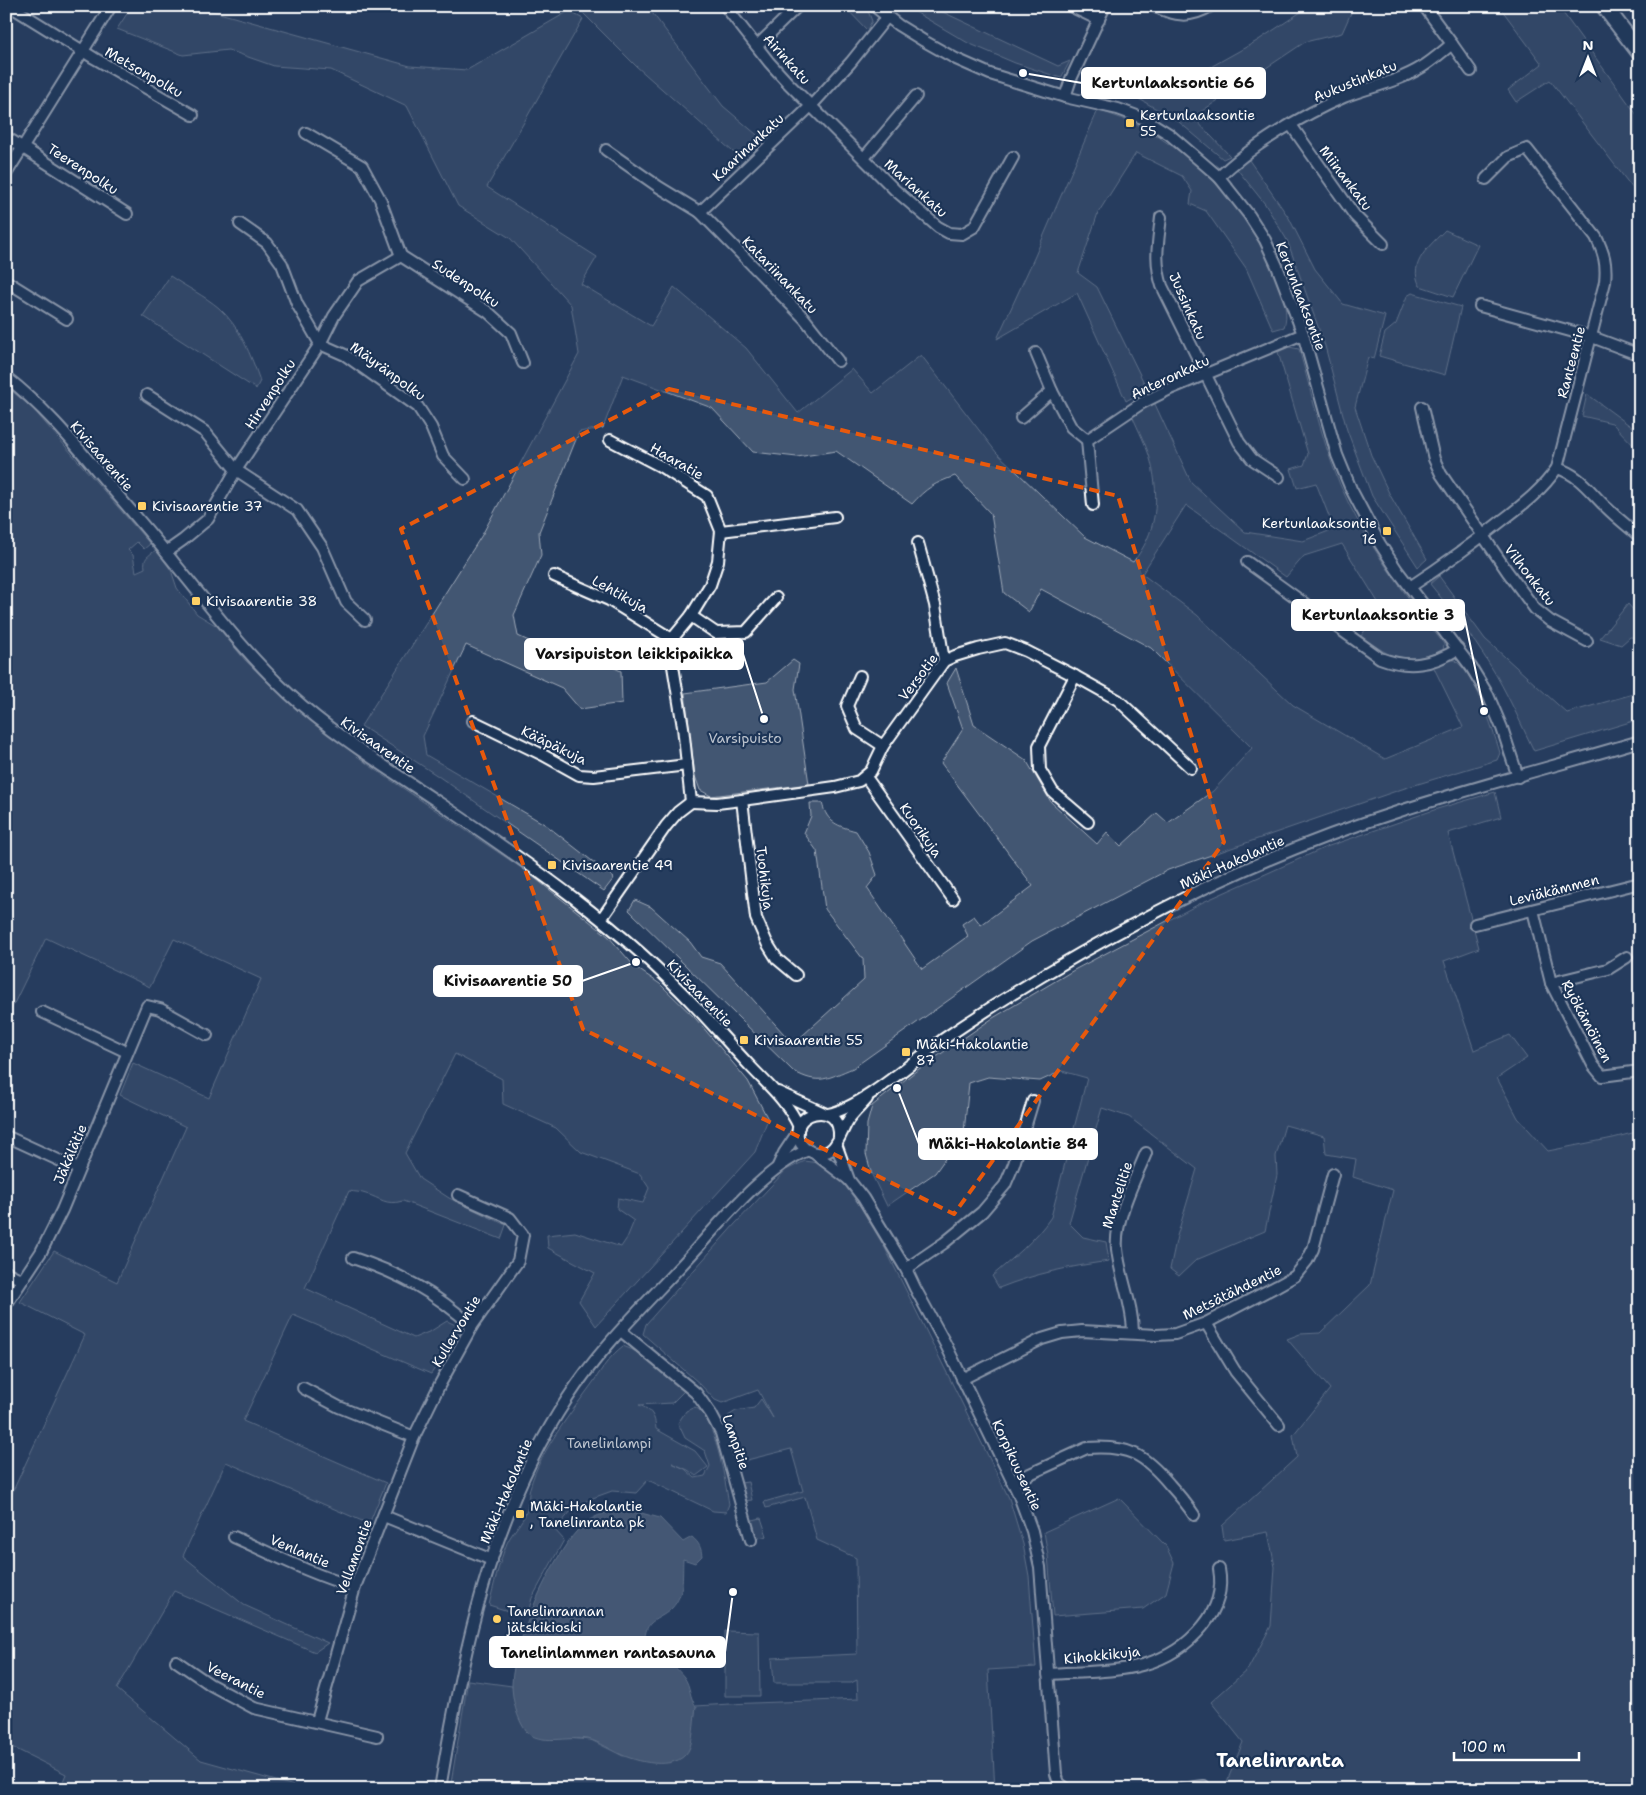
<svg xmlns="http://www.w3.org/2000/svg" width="1646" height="1795" viewBox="0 0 1646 1795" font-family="'Shantell Sans',sans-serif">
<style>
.green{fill:#425672;stroke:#a0aab8}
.water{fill:#67788e;stroke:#a4aebb}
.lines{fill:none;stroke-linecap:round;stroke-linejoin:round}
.minor-casing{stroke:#fff;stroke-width:14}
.highway-casing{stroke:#fff;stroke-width:19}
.minor{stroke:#1d3557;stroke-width:10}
.highway{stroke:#1d3557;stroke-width:15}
.marked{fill:none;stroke:#e8590c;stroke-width:4;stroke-dasharray:10 6;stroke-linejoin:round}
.poi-dot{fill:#ffd166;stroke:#1d3557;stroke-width:2}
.labels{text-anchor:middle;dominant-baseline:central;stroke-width:4.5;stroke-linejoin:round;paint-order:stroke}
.street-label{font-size:14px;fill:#fff;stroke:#1d3557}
.poi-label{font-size:14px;fill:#fff;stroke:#1d3557;text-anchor:start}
.park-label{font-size:14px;fill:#bdc4ce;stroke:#1d3557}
.district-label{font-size:19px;font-weight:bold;fill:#fff;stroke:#1d3557}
.leader{fill:none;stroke:#fff;stroke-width:2}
.callout-dot{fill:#fff;stroke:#1d3557;stroke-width:2}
.callout{fill:#fff;stroke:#fff;stroke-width:2}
.callout-label{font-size:15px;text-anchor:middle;font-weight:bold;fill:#111}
</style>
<rect width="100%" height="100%" fill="#263d5e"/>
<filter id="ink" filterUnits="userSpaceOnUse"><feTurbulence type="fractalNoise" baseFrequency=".02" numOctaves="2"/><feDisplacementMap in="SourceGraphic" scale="10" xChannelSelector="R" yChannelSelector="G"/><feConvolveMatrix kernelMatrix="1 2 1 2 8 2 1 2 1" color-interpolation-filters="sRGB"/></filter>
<g filter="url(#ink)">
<!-- green -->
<g class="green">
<path d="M132 6H194L410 66 467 70 569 11 583 19 487 187 597 257 581 284 651 326 674 287 746 348 798 413 852 369 873 393 921 355 996 452 1085 537 1133 562C1157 533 1160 498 1151 462 1147 446 1138 430 1132 415L1154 402 1191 482 1245 532 1303 541 1334 529 1316 483 1297 488 1291 469 1304 465 1308 454 1278 352 1289 347 1299 349C1313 398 1325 456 1348 502 1373 554 1409 599 1444 644L1443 651C1401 664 1396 661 1361 636L1381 607 1342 544 1304 556 1286 577 1186 505 1142 574 1197 615 1293 705 1385 759 1463 727 1433 666 1443 660H1455C1478 680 1488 717 1498 746L1500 753 1497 760 1405 788 1168 870 1032 941 853 1068C828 1078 819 1086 793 1071L629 910 635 900 651 907 690 942 701 957 720 963 793 1044 864 980 863 959 825 909 817 851 804 833 811 816 810 803H822C827 823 838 826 856 831L869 852 877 875 867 888 922 969 968 936 962 924 974 916 981 925 1033 886 941 763 963 729 947 683 956 668 974 725 1026 760 1051 802 1097 844 1107 832 1121 846 1157 813 1168 823 1213 791 1252 748 1151 648 1041 589 1029 612 1004 593 991 514 955 476C935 483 926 488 912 504L836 451 797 457 753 452 712 408 623 375 603 428 579 432 539 532 541 555 514 615 518 636 585 667 597 660 621 671 622 703 580 709 562 688 466 645 423 736 426 755 546 825 614 878 604 891 438 776 361 726 482 535 579 354 571 305 510 238 458 206 407 106 331 70 274 66 228 50 183 55 117 29Z"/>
<polygon points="579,6 647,6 723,106 763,140 741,159 636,66 584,14"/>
<polygon points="844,6 863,6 868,11 872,21 867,30"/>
<polygon points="905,6 930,6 1058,66 1070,61 1061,78 1015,63 968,43"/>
<polygon points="1310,6 1354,6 1342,33 1305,42 1193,117 1230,156 1223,159 1179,122 1141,100 1114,91 1118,70 1135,77 1189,79 1257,41"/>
<polygon points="1499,6 1558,6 1640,119 1640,198 1550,80 1516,102 1508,90 1542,64"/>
<path d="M1098 110C1112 115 1127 120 1141 126 1149 129 1156 135 1163 140 1213 172 1250 218 1274 273 1280 288 1290 311 1284 327L1273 330 1246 268 1206 211 1190 204 1192 191 1182 176 1136 153 1098 213 1078 273 1097 287 1147 389 1126 401 1077 293 997 339 1035 256Z"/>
<polygon points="1249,160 1289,218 1315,269 1343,304 1385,316 1374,359 1368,357 1355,407 1371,455 1390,495 1427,559 1418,567 1372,496 1347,430 1325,346 1287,240 1265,204 1237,169"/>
<path d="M1445 230 1478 245 1453 297 1420 286C1407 263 1431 245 1445 230Z"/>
<path d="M170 276C186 287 205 296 219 308 240 327 251 355 260 381L256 389 143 316Z"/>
<polygon points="1412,293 1461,307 1445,375 1379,356 1385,333 1396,324 1407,296"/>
<path d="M6 386 33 409 150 544 144 549 137 542 128 550 133 555 136 572 145 568C143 558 148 556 156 550L171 570 177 588 197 614 217 626 245 660 286 700 370 766 526 871 608 936 635 967 660 984 696 1019 748 1081 768 1119 755 1152 596 1326 579 1301 595 1273 548 1248 547 1235 575 1232 621 1247 627 1238 634 1221 617 1209 618 1198 643 1203 649 1188 640 1174 581 1152 556 1128 503 1104 502 1079 455 1054 405 1153 420 1179 449 1198 506 1225 501 1239 403 1201C385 1206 381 1198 366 1194 361 1192 355 1192 349 1191L305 1288 414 1338 431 1331 447 1321 462 1328 431 1374 293 1315 243 1421 386 1483 369 1524 226 1462 183 1556 244 1605 328 1643 315 1652 174 1591 117 1689 201 1760 305 1789H60L66 1774 6 1744V1506L85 1335 20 1302 54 1251 117 1282 186 1127 120 1095 133 1063 209 1098 261 979 174 939 150 987 46 938 6 1020Z"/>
<polygon points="1587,394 1640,433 1640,452 1612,423 1582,416"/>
<path d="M1439 576 1485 639 1567 713 1640 692V719L1534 751C1520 722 1507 692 1490 665 1472 636 1451 610 1430 584Z"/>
<polygon points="1628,604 1640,618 1640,638 1630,637 1621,645 1600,638"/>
<polygon points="793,660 799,664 795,689 809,784 711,796 700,790 695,776 685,693 767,682"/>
<path d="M1495 792 1501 817 1448 833 1479 948 1444 961 1474 1050 1510 1035 1527 1058 1497 1078 1518 1118 1548 1151 1613 1138 1640 1131V1789H1224L1243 1742 1211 1702 1248 1669 1271 1626 1275 1567 1268 1532 1224 1540 1222 1526 1297 1457 1293 1435 1330 1389 1287 1339 1300 1334 1320 1333 1370 1285 1393 1190 1353 1177 1356 1159 1326 1154 1324 1136 1285 1125 1276 1156 1277 1175 1265 1231 1196 1260 1179 1276 1170 1269 1177 1236 1197 1169 1129 1117 1102 1108 1069 1223 1083 1237 1106 1242 1109 1261C1068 1267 1037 1273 999 1288L992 1276C1013 1258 1035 1241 1051 1217L1087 1078 1062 1071 1040 1081 988 1077 969 1083 964 1132 935 1173 887 1206 872 1175 866 1154 867 1124 872 1106 916 1071 993 1018 1074 970 1203 902 1326 847 1437 809Z"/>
<path d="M805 1161 819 1163 841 1180 860 1206 885 1248 1009 1498 1023 1544 1029 1576 1036 1667 988 1670 995 1789H450L468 1680 512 1686 517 1713 565 1738 591 1740 623 1756 692 1732 696 1706C750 1702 804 1702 858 1699L857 1680 851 1683H774L772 1658 857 1654 856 1558 817 1540 805 1497 766 1508 764 1502 803 1491 791 1449 735 1463 724 1427 728 1416 736 1411 754 1408 761 1399 773 1418 758 1390 722 1403 715 1400 700 1384 643 1334 646 1324 735 1224 786 1170Z"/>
<path d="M623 1346C647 1354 666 1374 684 1391L672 1403 639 1405C652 1410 655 1416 656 1429L695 1451 708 1467 696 1476 688 1470 672 1463 685 1469 695 1478 705 1476 710 1466 705 1451 685 1438 678 1423 686 1411 695 1407C716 1418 725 1482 729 1504L726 1512 713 1511 648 1480 636 1493 612 1491 590 1499 572 1510 555 1530 564 1540 532 1598 527 1617 489 1605C494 1584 499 1563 507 1543 512 1532 523 1522 527 1510 529 1503 528 1495 530 1488 540 1450 572 1412 594 1381 603 1367 610 1356 623 1346Z"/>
<polygon points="748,1482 752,1500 744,1501 740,1483"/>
<polygon points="1119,1498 1166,1546 1174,1563 1166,1593 1143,1609 1053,1616 1048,1555 1044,1532"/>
<polygon points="761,1518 767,1536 755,1539 749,1521"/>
<polygon points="725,1631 759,1632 760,1696 725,1696"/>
</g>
<!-- water -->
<path class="water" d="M626 1509 660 1518 683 1542 692 1537C699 1543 701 1547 702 1556L695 1563 683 1559C682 1576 685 1594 672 1608 661 1620 646 1618 645 1638 656 1653 672 1662 684 1677 691 1687 689 1697 696 1706 694 1719 694 1734 690 1747 681 1772 641 1763 622 1755 611 1750 600 1742 588 1739 569 1736 539 1746 526 1731 517 1719 512 1699 512 1684 513 1644 553 1550 584 1524 596 1514 611 1511 626 1509Z"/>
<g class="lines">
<!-- minor casing -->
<g class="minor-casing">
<g id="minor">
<polyline points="10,6 94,58 193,115"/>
<polyline points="725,6 769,62 788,83 895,190 938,227 949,233 962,234 974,227 1013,157"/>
<polyline points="874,6 898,25 924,41 956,59 990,74 1065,97 1118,109 1145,119 1169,134 1219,177 1249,215 1265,240 1277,266 1303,334 1337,455 1351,489 1380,544 1397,570 1471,667 1488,695 1502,728 1518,777"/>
<polyline points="1070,6 1099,20"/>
<path d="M1153 6C1175 16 1189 19 1211 6"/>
<polyline points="1452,44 1471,71"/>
<polyline points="757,46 797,7"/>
<polyline points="1065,97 1071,79 1105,6"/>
<polyline points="1291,125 1355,216 1383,244"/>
<polyline points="306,133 362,166 380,199 401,256"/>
<polyline points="6,137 127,214"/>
<polyline points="606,150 659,187 700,212 812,105 851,62 887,17"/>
<polyline points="864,158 916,96"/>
<polyline points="6,174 111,6"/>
<path d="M1219 177C1249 147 1304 114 1344 97 1369 87 1398 82 1422 67 1432 61 1442 52 1452 44L1424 6"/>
<polyline points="700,212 804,318 838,361"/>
<path d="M1161 217C1158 244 1154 260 1162 286L1239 442 1252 459 1279 477"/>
<polyline points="240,224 267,243 282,264 297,304 320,344 345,355 418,407 431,427 443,456 465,479"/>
<polyline points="401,256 488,312 511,333 523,363"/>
<polyline points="6,281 67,319"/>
<polyline points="1480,306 1592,337 1640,355"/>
<polyline points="1036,353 1052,391"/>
<path d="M6 377C41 404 70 438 98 472 124 503 151 533 176 565 212 609 247 655 289 694 335 736 389 769 441 804 531 865 620 926 695 1006 714 1026 732 1047 751 1067 769 1086 788 1102 799 1127"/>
<polyline points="147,395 205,432 236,470 297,510 322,547 346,602 365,620"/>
<polyline points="1422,407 1434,459 1441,474 1507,571 1535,609 1550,621 1587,641"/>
<polyline points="1021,418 1052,391 1071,427 1087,440"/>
<polyline points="610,440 660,466 707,496 721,531 718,561 710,585 691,616 672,639 673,666 683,727 691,802"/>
<path d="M1557 468C1580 475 1590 492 1607 508 1617 518 1629 527 1640 537"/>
<polyline points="1093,505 1087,440 1142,403 1170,389 1303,334"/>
<polyline points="721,531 835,517"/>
<polyline points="918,543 935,605 944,661"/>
<polyline points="166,552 183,540 208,519 236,470 320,344 334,316 358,281 401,256"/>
<path d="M1247 562 1380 658C1409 669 1432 665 1458 649"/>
<polyline points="554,576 609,600 672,639"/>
<path d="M1410 587C1442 566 1474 543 1504 519 1524 504 1543 489 1557 468L1605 282C1607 264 1604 253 1596 237L1527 149 1508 157 1486 179"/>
<polyline points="691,616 716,633 746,632 776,598"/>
<polyline points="860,676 847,706 857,729 883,746"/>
<polyline points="1075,676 1039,746 1040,770 1053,792 1088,822"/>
<polyline points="473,721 543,755 579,775 594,776 687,765"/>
<polyline points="866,777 953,899"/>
<polyline points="742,800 756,918 767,943 777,959 796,975"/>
<polyline points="691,802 717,803 742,800 835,787 859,781 871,771 883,746 944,661 955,656 978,649 1005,643 1026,651 1075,676 1118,700 1191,768"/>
<polyline points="1533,910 1551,983 1593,1065 1602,1076 1640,1071"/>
<polyline points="602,918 666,826 678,812 691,802"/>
<polyline points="1475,924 1640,883"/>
<polyline points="1551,983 1608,969 1627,957"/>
<polyline points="42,1012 127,1052"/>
<polyline points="778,1092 822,1112"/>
<path d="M828 1114C863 1107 914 1060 945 1038 1011 993 1080 952 1151 915 1229 874 1312 839 1397 812 1477 786 1559 765 1640 741"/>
<polyline points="6,1136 78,1169"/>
<path d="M839 1138C842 1096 783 1113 801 1144 804 1149 811 1153 817 1153 837 1156 840 1132 849 1119 854 1112 861 1106 867 1099"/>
<polyline points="836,1144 849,1180 863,1198 906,1269 915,1288 945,1343 1018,1493 1032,1531 1040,1567 1056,1774 1059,1783 1067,1789"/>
<polyline points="814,1153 848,1179"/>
<polyline points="778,1166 784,1153 798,1132"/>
<path d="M353 1258C399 1273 436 1293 472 1326"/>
<polyline points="906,1269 944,1243 982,1212 1005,1185 1014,1164 1033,1101"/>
<polyline points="6,1272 22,1280"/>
<polyline points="6,1305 41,1252 62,1210 147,1006 160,1009 207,1035"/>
<polyline points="1206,1323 1235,1371 1279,1425"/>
<polyline points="621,1331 696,1393 711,1414 721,1433 751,1540"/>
<path d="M1133 1333C1133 1304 1120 1278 1117 1249 1114 1220 1135 1180 1146 1153"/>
<polyline points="962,1379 1042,1339 1062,1333 1082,1331 1156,1335 1175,1334 1206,1323 1277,1286 1295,1276 1307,1261 1313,1249 1333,1174"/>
<polyline points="303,1388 339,1407 414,1437"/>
<path d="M1012 1482 1087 1448C1129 1445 1144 1454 1170 1485 1179 1495 1187 1504 1194 1515"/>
<polyline points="384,1516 492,1560"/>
<path d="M234 1537C274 1555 313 1575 355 1587"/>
<polyline points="176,1661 211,1685 254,1708 377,1736"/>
<path d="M1048 1674C1107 1670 1162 1676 1203 1626 1217 1609 1223 1590 1219 1569"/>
<polyline points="317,1721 355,1587 414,1437 440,1384 472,1326 518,1261 523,1235 510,1218 458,1195"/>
<path d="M440 1789C462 1654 491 1514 567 1399 601 1346 647 1303 689 1257 721 1222 764 1168 808 1150"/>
<polyline points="1180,1789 1204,1786"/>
</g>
</g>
<!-- highway casing -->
<g class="highway-casing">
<polyline id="highway" points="1604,6 1640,53"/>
</g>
<!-- minor -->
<use href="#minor" class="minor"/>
<!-- highway -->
<use href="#highway" class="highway"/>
</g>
</g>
<!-- marked area -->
<path d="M0 0H1646V1795H0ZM669 389 1118 496 1224 842 954 1214 583 1029 401 529Z" fill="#263d5e" fill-opacity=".55" fill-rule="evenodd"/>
<path class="marked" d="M669 389 1118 496 1224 842 954 1214 583 1029 401 529Z"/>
<!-- markers -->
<g class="poi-dot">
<rect x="1125" y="118" width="10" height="10" rx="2.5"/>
<rect x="137" y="501" width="10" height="10" rx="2.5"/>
<rect x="1382" y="526" width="10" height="10" rx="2.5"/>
<rect x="191" y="596" width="10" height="10" rx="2.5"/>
<rect x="547" y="860" width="10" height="10" rx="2.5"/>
<rect x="739" y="1035" width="10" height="10" rx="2.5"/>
<rect x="901" y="1047" width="10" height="10" rx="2.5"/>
<rect x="515" y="1509" width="10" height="10" rx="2.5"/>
<circle cx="497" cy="1619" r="5"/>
</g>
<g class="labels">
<!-- street labels -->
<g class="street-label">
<text transform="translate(787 59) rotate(48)">Airinkatu</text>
<text transform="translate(144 72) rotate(30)">Metsonpolku</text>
<text transform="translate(1355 81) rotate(-22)">Aukustinkatu</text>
<text transform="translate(748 147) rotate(-43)">Kaarinankatu</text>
<text transform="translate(83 169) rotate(33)">Teerenpolku</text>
<text transform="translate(1346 178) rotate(53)">Miinankatu</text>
<text transform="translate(916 188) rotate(42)">Mariankatu</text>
<text transform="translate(780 275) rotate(46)">Katariinankatu</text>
<text transform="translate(466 283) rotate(33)">Sudenpolku</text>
<text transform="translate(1301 296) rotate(69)">Kertunlaaksontie</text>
<text transform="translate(1188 306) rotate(66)">Jussinkatu</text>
<text transform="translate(1571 362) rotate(-75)">Ranteentie</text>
<text transform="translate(388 371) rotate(36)">Mäyränpolku</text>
<text transform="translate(1170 377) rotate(-25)">Anteronkatu</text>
<text transform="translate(270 394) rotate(-57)">Hirvenpolku</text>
<text transform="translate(102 456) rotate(49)">Kivisaarentie</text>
<text transform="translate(677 461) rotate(30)">Haaratie</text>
<text transform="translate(1530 575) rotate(52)">Vilhonkatu</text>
<text transform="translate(620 594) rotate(29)">Lehtikuja</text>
<text transform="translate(918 677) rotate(-53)">Versotie</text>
<text transform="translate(378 745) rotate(35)">Kivisaarentie</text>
<text transform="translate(554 745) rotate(26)">Kääpäkuja</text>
<text transform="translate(921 830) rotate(55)">Kuorikuja</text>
<text transform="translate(1232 862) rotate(-24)">Mäki-Hakolantie</text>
<text transform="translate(765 878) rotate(83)">Tuohikuja</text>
<text transform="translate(1554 890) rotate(-14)">Leviäkämmen</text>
<text transform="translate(700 993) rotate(46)">Kivisaarentie</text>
<text transform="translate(1587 1021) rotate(62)">Ryökämöinen</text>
<text transform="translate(70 1154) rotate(-67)">Jäkälätie</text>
<text transform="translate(1117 1195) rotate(-72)">Mantelitie</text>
<text transform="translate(1232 1292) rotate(-26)">Metsätähdentie</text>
<text transform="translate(456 1331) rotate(-59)">Kullervontie</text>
<text transform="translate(736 1442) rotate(71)">Lampitie</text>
<text transform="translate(1017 1465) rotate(65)">Korpikuusentie</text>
<text transform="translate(506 1491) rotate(-67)">Mäki-Hakolantie</text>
<text transform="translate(300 1551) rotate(23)">Venlantie</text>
<text transform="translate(354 1557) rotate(-70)">Vellamontie</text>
<text transform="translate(1102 1655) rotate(-6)">Kihokkikuja</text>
<text transform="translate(236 1680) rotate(27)">Veerantie</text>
</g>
<!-- poi labels -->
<g class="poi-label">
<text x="1140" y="115">Kertunlaaksontie<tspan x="1140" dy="16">55</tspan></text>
<text x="152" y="506">Kivisaarentie 37</text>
<text x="1377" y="523" text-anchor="end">Kertunlaaksontie<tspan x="1377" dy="16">16</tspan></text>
<text x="206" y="601">Kivisaarentie 38</text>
<text x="562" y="865">Kivisaarentie 49</text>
<text x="754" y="1040">Kivisaarentie 55</text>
<text x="916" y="1044">Mäki-Hakolantie<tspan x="916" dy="16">87</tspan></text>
<text x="530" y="1506">Mäki-Hakolantie<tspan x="530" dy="16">, Tanelinranta pk</tspan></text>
<text x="507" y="1611">Tanelinrannan<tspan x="507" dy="16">jätskikioski</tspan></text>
</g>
<!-- park labels -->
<g class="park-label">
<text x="745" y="738">Varsipuisto</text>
<text x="609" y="1443">Tanelinlampi</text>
</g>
<!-- district labels -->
<g class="district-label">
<text x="1280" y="1760">Tanelinranta</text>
</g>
</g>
<!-- callouts -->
<path class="leader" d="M1023 73L1082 83M1484 711L1464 615M764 719L743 654M636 962L582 981M897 1088L919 1144M733 1592L725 1652"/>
<g class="callout-dot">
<circle cx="1023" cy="73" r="5"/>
<circle cx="1484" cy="711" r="5"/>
<circle cx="764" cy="719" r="5"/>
<circle cx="636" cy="962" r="5"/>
<circle cx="897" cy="1088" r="5"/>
<circle cx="733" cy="1592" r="5"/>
</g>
<g class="callout">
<rect x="1082" y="68" width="183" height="30" rx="5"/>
<rect x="1292" y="600" width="172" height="30" rx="5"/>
<rect x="525" y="639" width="218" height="30" rx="5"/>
<rect x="434" y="966" width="148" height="30" rx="5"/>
<rect x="919" y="1129" width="178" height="30" rx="5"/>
<rect x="490" y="1637" width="235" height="30" rx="5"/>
</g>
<g class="callout-label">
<text x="1173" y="88">Kertunlaaksontie 66</text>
<text x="1378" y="620">Kertunlaaksontie 3</text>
<text x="634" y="659">Varsipuiston leikkipaikka</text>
<text x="508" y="986">Kivisaarentie 50</text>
<text x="1008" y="1149">Mäki-Hakolantie 84</text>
<text x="608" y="1658">Tanelinlammen rantasauna</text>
</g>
<!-- margin -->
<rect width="1646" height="1795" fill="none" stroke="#1d3557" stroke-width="25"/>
<rect x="12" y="12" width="1621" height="1770" fill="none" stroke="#fff" stroke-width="2" filter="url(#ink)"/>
<!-- north arrow -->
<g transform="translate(1588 58)" stroke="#1d3557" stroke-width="4" paint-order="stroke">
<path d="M0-4L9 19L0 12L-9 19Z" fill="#ffffff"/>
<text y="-8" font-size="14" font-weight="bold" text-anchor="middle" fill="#ffffff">N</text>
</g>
<!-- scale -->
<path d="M1454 1752v8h125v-8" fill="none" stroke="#ffffff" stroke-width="2.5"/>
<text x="1461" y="1752" font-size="15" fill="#ffffff" stroke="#1d3557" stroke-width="4" paint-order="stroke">100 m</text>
</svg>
